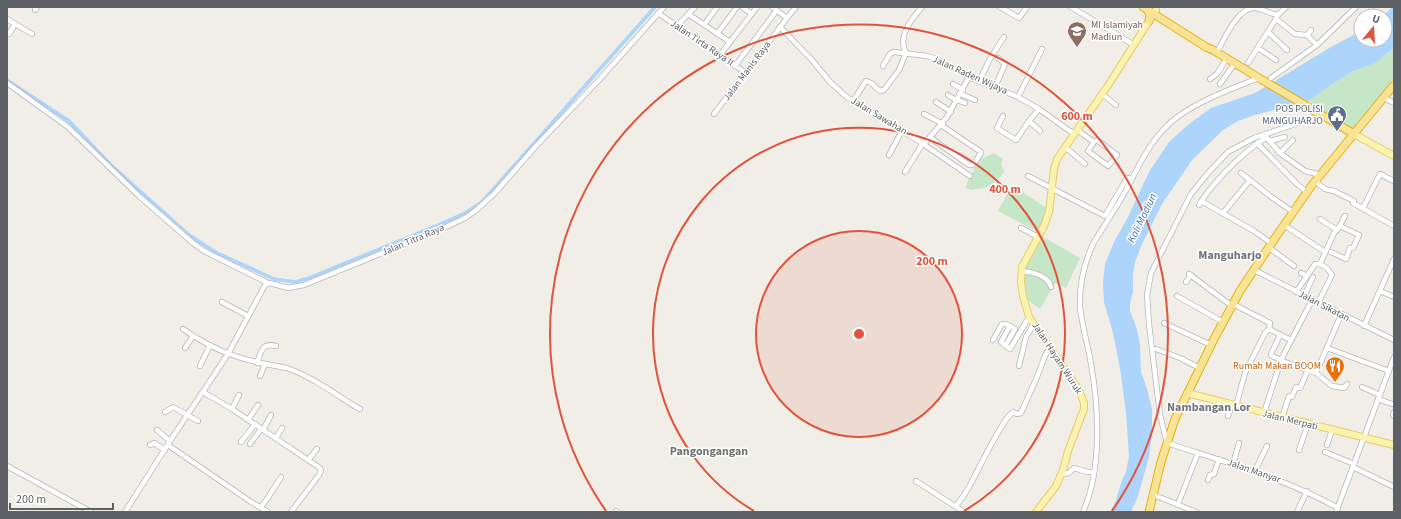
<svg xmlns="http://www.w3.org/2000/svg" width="1401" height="519" viewBox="0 0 1401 519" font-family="'Source Sans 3',sans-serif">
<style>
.green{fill:#c5e6c7}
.water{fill:#add4fa}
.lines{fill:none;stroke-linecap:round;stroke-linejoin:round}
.canal{stroke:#add4fa;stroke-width:3.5}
.minor-casing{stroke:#b4b7bb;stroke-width:6}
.major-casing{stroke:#eacc66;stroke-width:8}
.highway-casing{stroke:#eab10d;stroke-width:9}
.minor{stroke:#fff;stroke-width:4.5}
.major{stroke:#fbf3b1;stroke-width:6}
.highway{stroke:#f7e497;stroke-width:7}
.ring{fill:none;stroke:#e0533d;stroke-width:2}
.labels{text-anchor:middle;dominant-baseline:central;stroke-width:3;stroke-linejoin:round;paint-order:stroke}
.education-label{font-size:10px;fill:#785e54;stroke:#fff;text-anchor:start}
.street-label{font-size:10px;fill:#5e6266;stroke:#fff}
.service-label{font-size:10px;fill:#4e5e75;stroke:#fff;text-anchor:end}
.food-label{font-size:10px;fill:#c56008;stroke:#fff;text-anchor:end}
.water-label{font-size:11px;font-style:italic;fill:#4974ad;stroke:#fff}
.quarter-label{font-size:12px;font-weight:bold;fill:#707378;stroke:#fff}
.centre{fill:#e0533d;stroke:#fff;stroke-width:2}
.ring-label{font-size:12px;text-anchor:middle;font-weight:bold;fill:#e0533d;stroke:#fff;stroke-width:3;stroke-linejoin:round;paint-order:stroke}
</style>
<rect width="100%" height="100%" fill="#f0eee7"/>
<!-- green -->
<g class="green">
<polygon points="1394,48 1394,78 1354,130 1308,101 1349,73 1375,63"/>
<path d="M994 153 1003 159 1001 165 1004 171C1000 179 993 184 984 188 980 189 976 188 971 190L966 188 969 178 981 159Z"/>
<polygon points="1012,185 1048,209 1038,232 998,211"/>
<path d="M1045 238 1080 258 1066 288 1055 283 1040 309 1028 300C1027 293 1024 283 1024 276 1025 261 1034 247 1045 238Z"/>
</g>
<!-- water -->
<polygon class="water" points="1392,7 1394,7 1394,48 1375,63 1349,73 1308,101 1255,115 1238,121 1223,130 1192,160 1162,204 1142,244 1135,262 1133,275 1133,292 1130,303 1130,311 1137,329 1140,345 1141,372 1147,389 1152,409 1152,434 1149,457 1138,496 1131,512 1110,512 1115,503 1122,480 1126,472 1129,456 1126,413 1120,368 1113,333 1104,302 1103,282 1105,264 1114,242 1128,217 1149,172 1169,142 1189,124 1211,108 1255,93 1331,47 1361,31 1361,40 1385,40 1385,16 1383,16"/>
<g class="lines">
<!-- canal -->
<polyline class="canal" points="7,80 69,121 111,165 189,235 217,253 274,279 295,282 309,278 443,223 467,212 482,202 655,7"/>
<!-- minor casing -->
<g class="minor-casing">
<g id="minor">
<polyline points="742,7 752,14"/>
<polyline points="1000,7 1019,18 1027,7"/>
<polyline points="1071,7 1134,45"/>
<polyline points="35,10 37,7"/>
<polyline points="658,13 746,73"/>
<polyline points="688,14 730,42"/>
<polyline points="787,18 796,7"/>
<polyline points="7,19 32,34"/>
<polyline points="1276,19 1295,34 1307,35 1317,45"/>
<polyline points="704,25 717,7"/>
<polyline points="677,26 695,7"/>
<polyline points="780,27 812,60 830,82 848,98 924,144 947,117 969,77"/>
<polyline points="1268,32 1287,50"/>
<polyline points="9,34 15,24"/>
<polyline points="717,34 737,7"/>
<polyline points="1307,35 1311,30"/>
<polyline points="1258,48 1276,60"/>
<path d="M1217 52C1224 40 1238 7 1254 8 1262 8 1269 14 1278 15L1286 7"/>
<path d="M906 53C897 36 911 20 922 7"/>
<polyline points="720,55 757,7"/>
<polyline points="1248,63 1276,19 1278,15"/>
<polyline points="735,66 777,10"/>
<polyline points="883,66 890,54 894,52 927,56 937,59 969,77 1018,97 1039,109 1074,134"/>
<polyline points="1271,78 1317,45 1356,7"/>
<polyline points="1210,79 1217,74 1227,58"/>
<polyline points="979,81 990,59 1004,37"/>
<polyline points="7,83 68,127 139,196 193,243 204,251 268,283"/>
<polyline points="953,84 963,90"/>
<polyline points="1220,84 1235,63"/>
<polyline points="995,87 1005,64 998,58"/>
<polyline points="961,94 975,100"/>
<polyline points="1102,94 1116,105"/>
<polyline points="948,95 957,101"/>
<polyline points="1018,97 1042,49"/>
<polyline points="1384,98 1394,103"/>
<polyline points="958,100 965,103"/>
<polyline points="853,101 866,81 871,83 880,91 884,90 899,70 906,53"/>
<polyline points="936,102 951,112"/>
<polyline points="1039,109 1029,121 1040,131"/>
<polyline points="714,114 787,18 772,7"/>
<polyline points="924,114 943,124"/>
<polyline points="1003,116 997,128 1016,140 1029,121"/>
<path d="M1313 118 1254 138 1228 152 1208 173 1191 194 1151 273 1147 295 1149 324 1160 415 1167 443C1225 462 1284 478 1338 508"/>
<polyline points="1077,130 1094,142 1097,140 1117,155 1108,166 1088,151 1094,142"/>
<polyline points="1266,135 1267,138 1280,153 1305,171 1321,175"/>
<polyline points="931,138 969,165 973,165 981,153 981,152 941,125"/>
<polyline points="1270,141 1285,137"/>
<polyline points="1257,143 1298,185 1307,192"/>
<polyline points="924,144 926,146 970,176"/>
<polyline points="1065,147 1085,164"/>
<polyline points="1280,153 1293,140"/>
<polyline points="889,155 902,131"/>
<polyline points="905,172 923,143"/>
<polyline points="1241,173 1270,196 1293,212"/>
<polyline points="1028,176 1105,216 1127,178 1132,179"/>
<polyline points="1315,181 1325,189 1334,191 1354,201 1353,203 1394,226"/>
<polyline points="1201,201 1254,231 1271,243"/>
<path d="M1199 205C1212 183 1245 150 1267 137"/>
<polyline points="1363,208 1380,174 1394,181"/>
<polyline points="1223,213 1250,180"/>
<polyline points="1320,219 1337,230"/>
<polyline points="1284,225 1325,252"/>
<polyline points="1021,228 1038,237"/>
<polyline points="1268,247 1294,266"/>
<polyline points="1331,252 1346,259 1350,248 1353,248 1359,235 1340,226"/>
<polyline points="1320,264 1334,233 1339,227 1345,216"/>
<polyline points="1254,270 1394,340"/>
<path d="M1021 271C1032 272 1048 275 1051 287"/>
<polyline points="1189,274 1232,306"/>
<polyline points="1307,276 1315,264 1320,264"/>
<polyline points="1186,282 1191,275"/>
<polyline points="1380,291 1394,297"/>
<polyline points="1296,292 1307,276 1301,273"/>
<polyline points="1177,296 1223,322"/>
<polyline points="1304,296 1313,277"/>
<polyline points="222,302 248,316"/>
<polyline points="1318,303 1332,275 1327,268 1320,264"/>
<polyline points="1233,304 1270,323 1269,329 1291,340"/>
<polyline points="1164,323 1211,345"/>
<polyline points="1010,326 1001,342 1010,349 1029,317"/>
<polyline points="1364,326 1394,259"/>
<path d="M183 329C219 354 245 361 287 368 312 377 334 393 356 407L360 409"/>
<polyline points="1280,335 1271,354 1272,356 1290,364 1316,373 1332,386 1344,388 1347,384"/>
<polyline points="993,340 1002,324 1006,324 1015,329 1005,346"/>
<polyline points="185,348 193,336"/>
<polyline points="1327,348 1389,371"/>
<polyline points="1156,349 1180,358 1200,368"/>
<path d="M257 363C261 352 262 342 276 346"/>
<polyline points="200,366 210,345"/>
<polyline points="1019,366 1026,337 1034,324"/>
<polyline points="1316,373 1341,315"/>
<polyline points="260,376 265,364"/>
<polyline points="1362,387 1380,395"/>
<polyline points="203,392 232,409 320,468 321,471 319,475 291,512"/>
<polyline points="1378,399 1392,404"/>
<polyline points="1236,406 1245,373 1265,333 1269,329"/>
<polyline points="232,409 239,395"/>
<polyline points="165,412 173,407 198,421"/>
<polyline points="1394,412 1393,415 1394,416"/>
<polyline points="1264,413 1281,360 1312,300"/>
<polyline points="1228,416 1232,405"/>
<polyline points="1282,418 1289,396 1292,397 1296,387 1300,388 1308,370"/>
<polyline points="248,420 258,405"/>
<polyline points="157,430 170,441"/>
<polyline points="263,430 271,415"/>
<polyline points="276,438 282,428"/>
<polyline points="241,442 255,424"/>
<polyline points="250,444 261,429"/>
<polyline points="150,445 154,443 165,450"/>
<polyline points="168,445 251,502 268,512"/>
<polyline points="1327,445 1332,430"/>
<polyline points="1299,450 1308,424"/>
<polyline points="1325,452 1354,464"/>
<polyline points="308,460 317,449"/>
<polyline points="1233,464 1239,443"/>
<polyline points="7,466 91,512"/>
<polyline points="1353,467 1394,487"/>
<polyline points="1255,471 1267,446"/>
<polyline points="1061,474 1069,473 1074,468 1087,472 1094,472"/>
<polyline points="1208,480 1210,475 1214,474 1219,459"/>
<polyline points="916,481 964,512"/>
<polyline points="1154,495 1196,512"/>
<polyline points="1178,504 1198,453"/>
<path d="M956 506C961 499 966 493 970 485 978 471 1002 419 1013 412L1017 414 1021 413 1037 377 1045 356 1050 347"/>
<polyline points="261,507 269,496 281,477"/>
<polyline points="616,511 617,512"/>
<polyline points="125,512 170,441 228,354 265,285 270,283 288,288 304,285 446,227 465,218 475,211 494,194 536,146 599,80 664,7"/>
<path d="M1083 512C1102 469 1099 409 1091 364 1088 345 1082 326 1080 307 1079 285 1084 264 1093 244 1103 227 1115 210 1125 192 1137 170 1147 146 1165 128 1185 106 1230 89 1259 78"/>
<polyline points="1297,512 1307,491"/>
<polyline points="1336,512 1394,357"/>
</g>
</g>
<!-- major casing -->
<g class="major-casing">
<g id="major">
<polyline points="1354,134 1394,156"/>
<polyline points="1187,393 1394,445"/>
<polyline points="1036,512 1056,486 1063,470 1068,451 1084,409 1084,403 1079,390 1029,317 1023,296 1021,282 1022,267 1044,226 1049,212 1054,169 1057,159 1107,87 1156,10"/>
</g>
</g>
<!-- highway casing -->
<g class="highway-casing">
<g id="highway">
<polyline points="1143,7 1206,47 1213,50 1259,78 1354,134"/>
<polyline points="1148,10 1150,16 1149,21"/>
<polyline points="1149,512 1161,462 1175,419 1214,339 1240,291 1275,238 1312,185 1394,85"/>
</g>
</g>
<!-- minor -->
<use href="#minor" class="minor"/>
<!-- major -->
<use href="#major" class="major"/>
<!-- highway -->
<use href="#highway" class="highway"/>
</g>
<!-- distance rings -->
<circle cx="859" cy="334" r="103" fill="#e0533d" fill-opacity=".12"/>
<g class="ring">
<circle cx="859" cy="334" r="103"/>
<path d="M754 511A206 206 0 1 1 964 511"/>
<path d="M606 511A309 309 0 1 1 1112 511"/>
</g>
<!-- icons -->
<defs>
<g id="school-pin" transform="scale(1)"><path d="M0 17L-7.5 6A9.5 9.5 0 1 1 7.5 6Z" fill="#8d6e63" stroke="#fff"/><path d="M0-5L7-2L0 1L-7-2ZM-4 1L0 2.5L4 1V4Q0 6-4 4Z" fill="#fff"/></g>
<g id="civic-pin" transform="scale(1)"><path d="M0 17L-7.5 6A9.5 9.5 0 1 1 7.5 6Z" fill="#5c6f8a" stroke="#fff"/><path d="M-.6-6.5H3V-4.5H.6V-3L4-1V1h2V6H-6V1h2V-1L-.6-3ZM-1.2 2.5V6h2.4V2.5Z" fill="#fff"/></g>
<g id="restaurant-pin" transform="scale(1)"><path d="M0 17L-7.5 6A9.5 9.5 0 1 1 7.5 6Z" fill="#e8710a" stroke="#fff"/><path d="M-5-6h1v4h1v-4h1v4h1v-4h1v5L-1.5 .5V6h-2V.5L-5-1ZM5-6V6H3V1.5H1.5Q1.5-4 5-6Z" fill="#fff"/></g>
</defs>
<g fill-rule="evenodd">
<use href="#school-pin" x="1077" y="31"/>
<use href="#civic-pin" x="1337" y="115"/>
<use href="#restaurant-pin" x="1335" y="366"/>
</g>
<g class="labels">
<!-- education labels -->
<g class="education-label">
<text x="1091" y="25">MI Islamiyah<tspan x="1091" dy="12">Madiun</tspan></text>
</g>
<!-- street labels -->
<g class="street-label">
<text transform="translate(702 43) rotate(34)">Jalan Tirta Raya II</text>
<text transform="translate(747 71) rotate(-53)">Jalan Manis Raya</text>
<text transform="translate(970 75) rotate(24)">Jalan Raden Wijaya</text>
<text transform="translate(879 116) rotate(31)">Jalan Sawahan</text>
<text transform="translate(413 240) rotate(-23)">Jalan Titra Raya</text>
<text transform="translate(1324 306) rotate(27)">Jalan Sikatan</text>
<text transform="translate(1057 358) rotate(57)">Jalan Hayam Wuruk</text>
<text transform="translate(1290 420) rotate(14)">Jalan Merpati</text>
<text transform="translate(1254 471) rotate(19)">Jalan Manyar</text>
</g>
<!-- service labels -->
<g class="service-label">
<text x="1323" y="109">POS POLISI<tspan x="1323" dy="12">MANGUHARJO</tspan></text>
</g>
<!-- food labels -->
<g class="food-label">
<text x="1321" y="366">Rumah Makan BOOM</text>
</g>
<!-- water labels -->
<g class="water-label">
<text transform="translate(1142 218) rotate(-64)">Kali Madiun</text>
</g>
<!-- quarter labels -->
<g class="quarter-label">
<text x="1230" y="255">Manguharjo</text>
<text x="1209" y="407">Nambangan Lor</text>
<text x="709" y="451">Pangongangan</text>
</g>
</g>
<circle cx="859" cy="334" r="6" class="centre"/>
<g class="ring-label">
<text x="1077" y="120">600 m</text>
<text x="1005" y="193">400 m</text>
<text x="932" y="265">200 m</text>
</g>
<!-- border -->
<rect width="1401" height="519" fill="none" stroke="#5e6266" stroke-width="16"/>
<!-- north arrow -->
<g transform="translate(1373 28) rotate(18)"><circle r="19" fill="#ffffff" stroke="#bfc0c2"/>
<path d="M0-3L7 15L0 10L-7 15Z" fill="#e0533d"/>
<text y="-6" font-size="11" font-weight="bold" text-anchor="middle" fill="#5e6266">U</text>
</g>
<!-- scale -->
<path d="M10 503v6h103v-6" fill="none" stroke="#5e6266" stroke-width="2"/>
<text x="16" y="503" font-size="12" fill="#5e6266" stroke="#ffffff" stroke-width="3" paint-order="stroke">200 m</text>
</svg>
